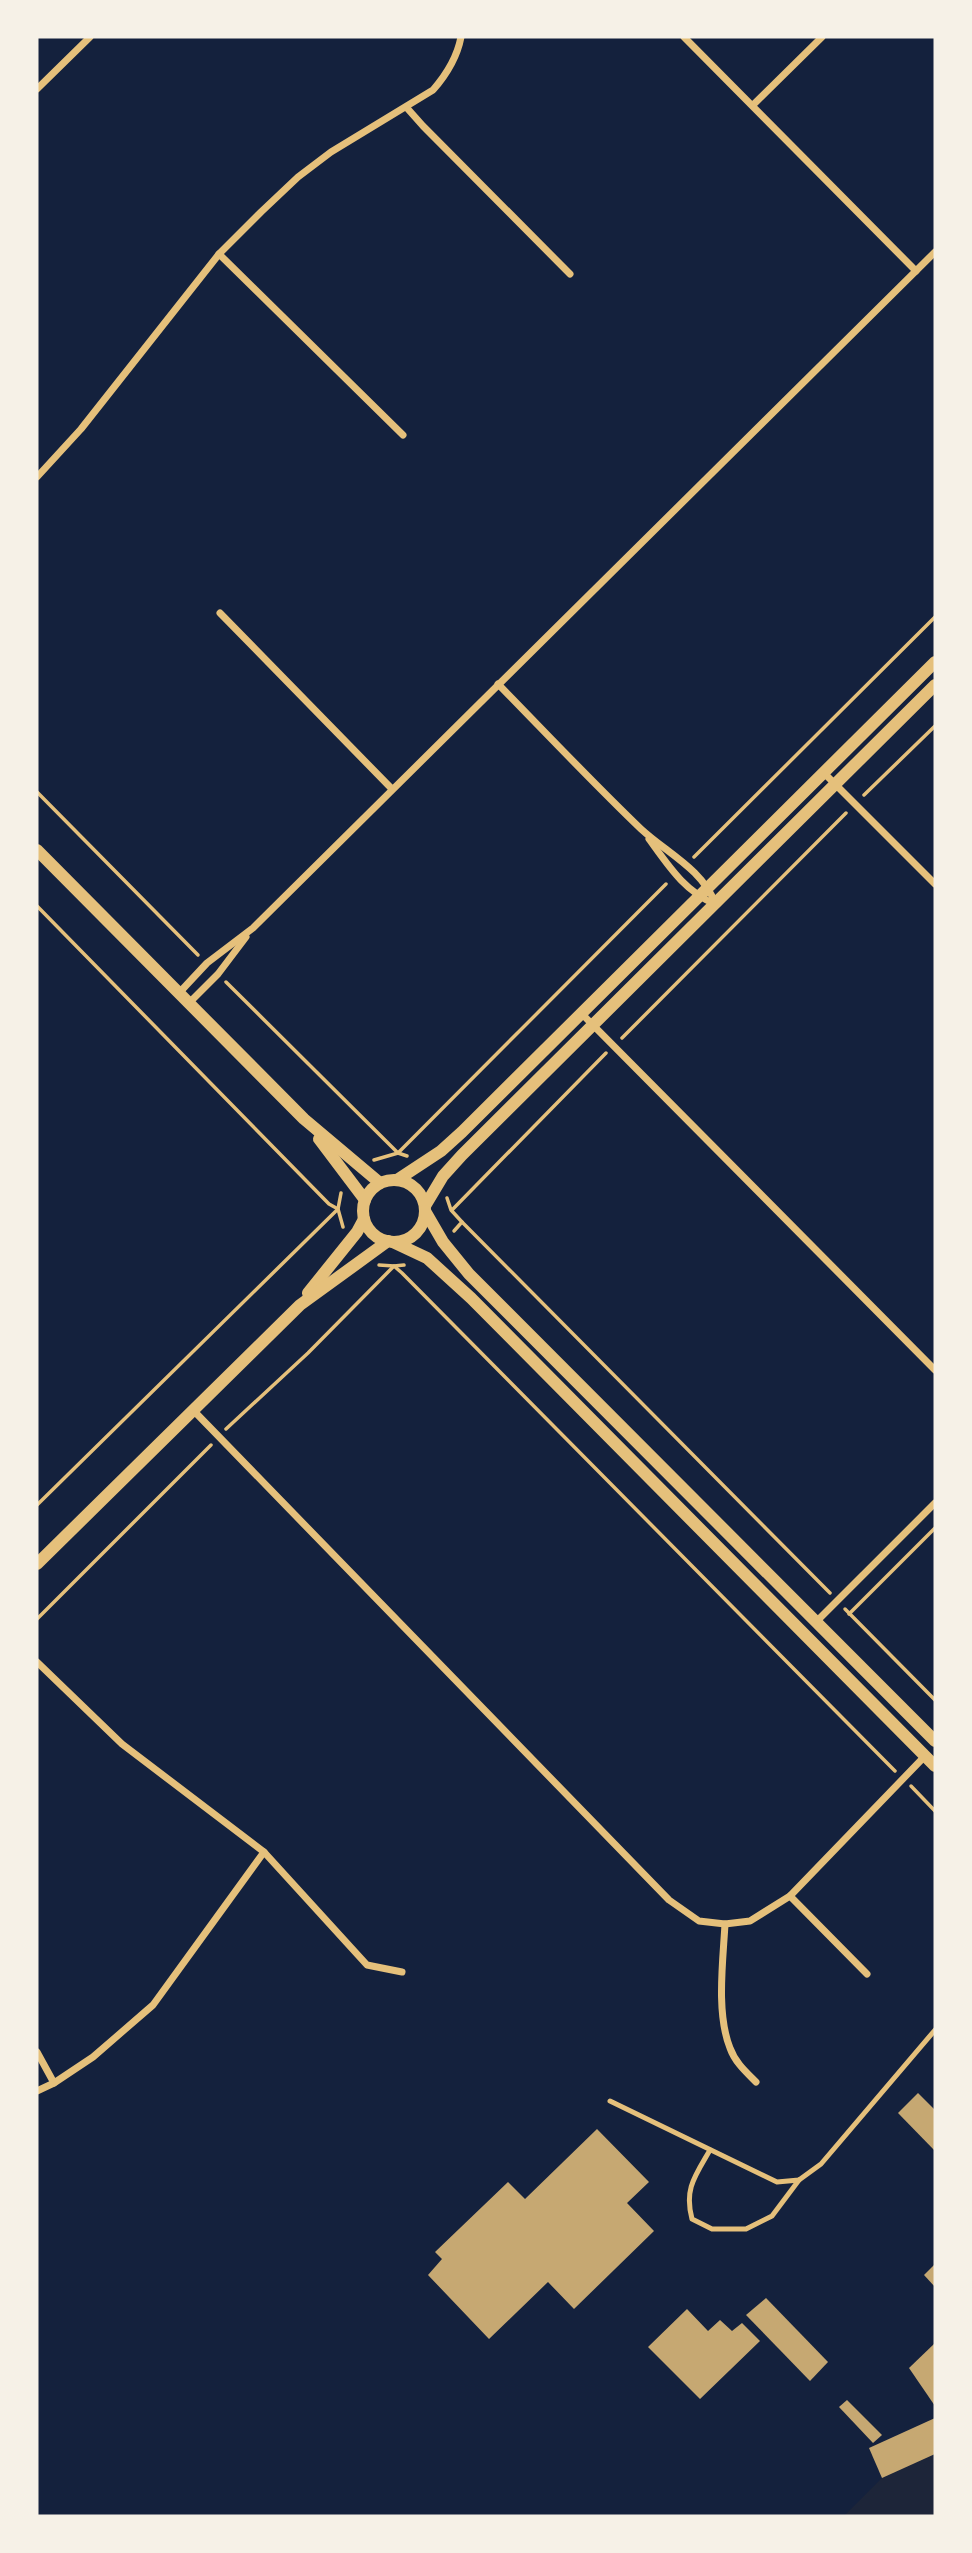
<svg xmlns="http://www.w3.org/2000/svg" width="972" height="2553" viewBox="0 0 972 2553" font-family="Roboto,sans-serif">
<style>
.green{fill:#1d2539}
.building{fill:#c6a872}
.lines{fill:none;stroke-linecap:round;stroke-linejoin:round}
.path{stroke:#e5c07b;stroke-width:3.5}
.service{stroke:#e5c07b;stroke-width:5}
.minor{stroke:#e5c07b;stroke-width:7}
.tertiary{stroke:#e5c07b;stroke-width:12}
</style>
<rect width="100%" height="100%" fill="#14213d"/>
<!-- green -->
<polygon class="green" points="935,2454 935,2516 844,2516 882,2478"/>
<!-- building -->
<g class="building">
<polygon points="918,2093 935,2110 935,2151 898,2113"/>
<polygon points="597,2129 649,2182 627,2203 654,2231 574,2309 548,2282 489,2339 428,2275 442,2259 435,2252 508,2182 525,2199"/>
<polygon points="935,2264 935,2287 924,2275"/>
<polygon points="766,2298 828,2362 810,2381 746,2315"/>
<polygon points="687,2309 708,2331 720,2320 732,2331 742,2323 760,2341 700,2399 648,2347"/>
<polygon points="935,2343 935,2406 909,2368"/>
<polygon points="847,2400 882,2435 873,2443 839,2407"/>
<polygon points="935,2418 935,2454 882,2478 869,2448"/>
</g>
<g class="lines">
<!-- path -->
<g class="path">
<polyline points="37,792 198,955"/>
<polyline points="864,795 935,726"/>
<polyline points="694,857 935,617"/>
<polyline points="37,906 329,1204 338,1209 343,1227"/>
<polyline points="226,982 398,1153 407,1156"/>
<polyline points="622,1038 846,813"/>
<polyline points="374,1160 398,1153 666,884"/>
<polyline points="447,1198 451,1210 462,1222 454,1231"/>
<polyline points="452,1210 606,1053"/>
<polyline points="462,1222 830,1593"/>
<polyline points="379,1265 394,1266 402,1273 895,1771"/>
<polyline points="226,1429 308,1353 394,1266 404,1265"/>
<polyline points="37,1505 338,1209 341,1193"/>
<polyline points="845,1609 935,1700"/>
<polyline points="849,1614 935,1528"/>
<polyline points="37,1619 211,1445"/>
<polyline points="911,1786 935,1811"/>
</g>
<!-- service -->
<g class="service">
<polyline points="610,2101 777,2182 799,2180 821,2164 935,2030"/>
<path d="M710 2150C695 2176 684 2189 692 2219L712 2229H746L772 2216 799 2180"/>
</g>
<!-- minor -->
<g class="minor">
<polyline points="684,37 916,271"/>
<polyline points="37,89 90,37"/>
<polyline points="753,105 822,37"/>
<polyline points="407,108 423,126 570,274"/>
<polyline points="219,254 403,435"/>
<path d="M37 477 81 429 219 254 261 212 298 177 331 152 433 90C447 74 457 58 461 37"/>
<polyline points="220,613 392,789"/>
<path d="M498 684C545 732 592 782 641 829 667 853 702 869 715 903"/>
<polyline points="823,772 935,884"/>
<path d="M649 839C668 865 684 891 715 904"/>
<polyline points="179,993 207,963 253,928 935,252"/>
<polyline points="189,1003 218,974 246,937"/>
<polyline points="581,1013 935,1370"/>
<polyline points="193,1410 669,1900 699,1921 725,1924 750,1921 790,1896 925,1756"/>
<polyline points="816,1622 935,1503"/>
<polyline points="37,1662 122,1744 264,1852 367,1965 402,1972"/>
<polyline points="790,1896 867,1974"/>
<path d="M725 1924C723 1961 716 2013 730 2048 735 2062 745 2071 756 2082"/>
<polyline points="37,2052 54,2083"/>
<polyline points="37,2091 54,2083 93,2057 153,2005 264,1852"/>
</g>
<!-- tertiary -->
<g class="tertiary">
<polyline points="37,850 304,1119 380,1183"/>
<polyline points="319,1139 365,1200"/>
<polyline points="397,1180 441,1151 462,1132 935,662"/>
<circle cx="394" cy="1211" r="31"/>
<polyline points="425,1206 443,1176 462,1155 935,685"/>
<polyline points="425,1211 443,1242 469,1274 935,1741"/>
<polyline points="393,1242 427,1258 471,1298 935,1766"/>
<polyline points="308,1293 357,1232 364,1219"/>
<polyline points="37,1564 300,1305 388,1241"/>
</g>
</g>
<!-- border -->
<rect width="972" height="2553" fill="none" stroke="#f6f1e7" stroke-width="77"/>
</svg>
